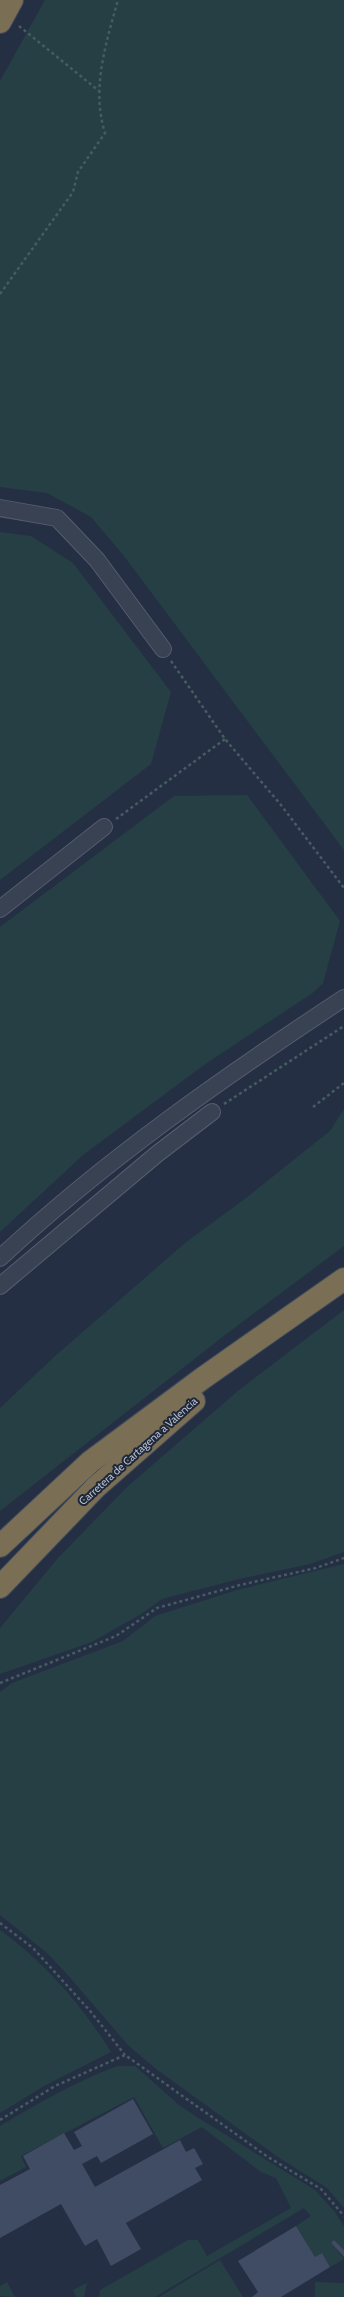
<svg xmlns="http://www.w3.org/2000/svg" width="344" height="2297" viewBox="0 0 344 2297" font-family="Cabin,sans-serif">
<style>
.green{fill:#263f45}
.building{fill:#404c64}
.lines{fill:none;stroke-linecap:round;stroke-linejoin:round}
.minor-casing{stroke:#545d6e;stroke-width:18}
.highway-casing{stroke:#404a5b;stroke-width:24}
.path{stroke:#455c61;stroke-width:2.5;stroke-dasharray:3 3;stroke-linecap:butt}
.minor{stroke:#394253;stroke-width:16}
.highway{stroke:#7a6f55;stroke-width:22}
.labels{text-anchor:middle;dominant-baseline:central;stroke-width:4;stroke-linejoin:round;paint-order:stroke}
.street-label{font-size:11px;fill:#b6bdcd;stroke:#1d2739}
</style>
<rect width="100%" height="100%" fill="#242f44"/>
<!-- green -->
<g class="green">
<polygon points="45,0 344,0 344,850 124,556 91,517 47,493 0,487 0,81"/>
<polygon points="0,532 31,536 73,563 171,692 151,764 0,880"/>
<polygon points="247,795 340,921 323,983 314,992 204,1065 83,1155 0,1232 0,927 174,796"/>
<polygon points="344,1109 344,1246 225,1335 0,1511 0,1408 54,1357 185,1243 246,1198 330,1131"/>
<polygon points="344,1310 344,1552 310,1564 239,1579 162,1599 141,1614 92,1642 0,1674 0,1628 58,1558 127,1487 239,1390"/>
<polygon points="344,1564 344,2208 327,2188 278,2157 156,2069 128,2045 66,1973 47,1953 0,1915 0,1692 12,1683 123,1641 155,1616 237,1590"/>
<path d="M0 1930C46 1964 81 2004 111 2052L44 2086 0 2113Z"/>
<path d="M117 2066H135L179 2105 197 2117 315 2190 335 2212 344 2226V2250L334 2240 331 2243 344 2259 330 2267 322 2253 315 2257 296 2226 311 2216 304 2208 155 2297H99L100 2290 188 2240H198L207 2256 291 2208 276 2178 261 2172 202 2127 163 2148 134 2097 21 2156 26 2167 0 2181V2126C38 2103 75 2082 117 2066Z"/>
<polygon points="220,2260 243,2297 159,2297"/>
<polygon points="7,2282 15,2297 0,2296 0,2286"/>
<polygon points="315,2282 344,2283 344,2297 315,2297"/>
<polygon points="87,2283 84,2297 76,2297 73,2290"/>
</g>
<!-- building -->
<g class="building">
<polygon points="133,2099 153,2134 101,2163 97,2156 82,2164 95,2187 180,2140 186,2152 194,2148 203,2164 195,2168 202,2180 126,2223 141,2249 111,2266 97,2239 85,2246 61,2204 0,2238 0,2185 30,2169 23,2156 64,2133 74,2150 82,2146 74,2132"/>
<polygon points="296,2226 315,2257 322,2253 330,2267 281,2297 252,2297 258,2292 238,2261"/>
<polygon points="334,2240 344,2250 344,2257 331,2243"/>
</g>
<g class="lines">
<!-- minor casing -->
<g class="minor-casing">
<g id="minor">
<polyline points="0,508 57,518 97,560 163,649"/>
<polyline points="0,909 104,827"/>
<path d="M0 1258C105 1160 224 1077 344 998"/>
<polyline points="0,1286 157,1154 212,1112"/>
</g>
</g>
<!-- highway casing -->
<g class="highway-casing">
<g id="highway">
<polyline points="0,22 12,0"/>
<polyline points="0,1546 90,1462 203,1378 344,1279"/>
<polyline points="0,1587 96,1487 194,1401"/>
</g>
</g>
<!-- path -->
<g class="path">
<polyline points="19,26 99,91"/>
<path d="M0 294 73 192 78 172 105 133C91 89 106 43 118 0"/>
<polyline points="171,661 225,739 281,805 344,888"/>
<polyline points="116,819 225,739"/>
<polyline points="224,1104 344,1026"/>
<polyline points="313,1107 344,1083"/>
<polyline points="0,1683 116,1636 157,1608 240,1585 316,1568 344,1558"/>
<polyline points="0,1923 33,1948 91,2012 125,2055"/>
<polyline points="0,2120 55,2086 125,2055 268,2157 321,2189 344,2216"/>
</g>
<!-- minor -->
<use href="#minor" class="minor"/>
<!-- highway -->
<use href="#highway" class="highway"/>
</g>
<g class="labels">
<!-- street labels -->
<g class="street-label">
<text transform="translate(138 1451) rotate(-42)">Carretera de Cartagena a Valencia</text>
</g>
</g>
</svg>
